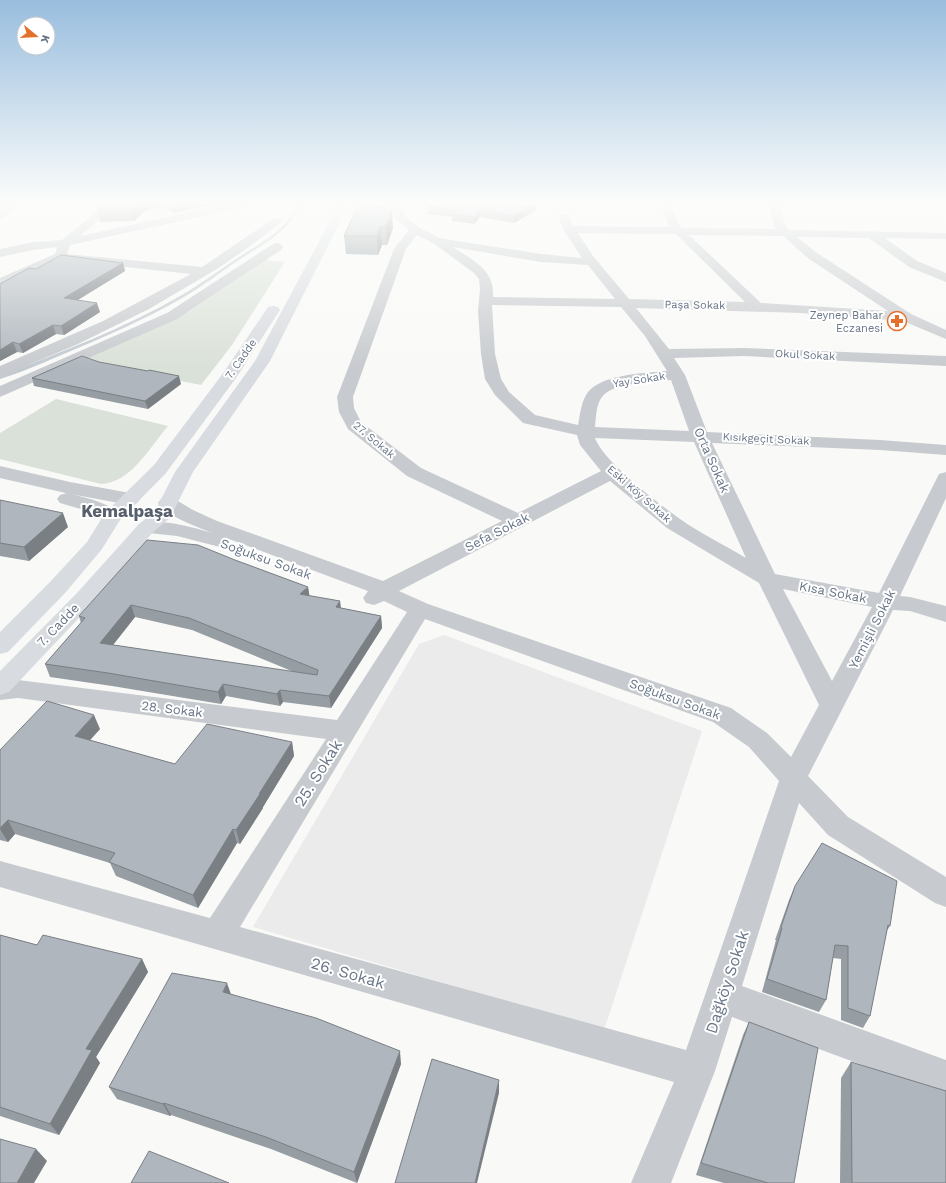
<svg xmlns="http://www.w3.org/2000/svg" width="946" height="1183" viewBox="0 0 946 1183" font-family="'Work Sans',sans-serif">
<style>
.built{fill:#eaebea}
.green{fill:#dae1d8}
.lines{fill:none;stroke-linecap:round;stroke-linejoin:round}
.stream{fill:#c2cad0;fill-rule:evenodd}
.minor{fill:#c7cace;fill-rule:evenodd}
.major{fill:#d8dbe0;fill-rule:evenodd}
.wall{fill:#969da3;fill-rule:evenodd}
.shaded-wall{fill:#7a7f84}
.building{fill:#afb6bd;stroke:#7a7f84;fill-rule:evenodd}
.labels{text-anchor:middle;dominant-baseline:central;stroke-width:4;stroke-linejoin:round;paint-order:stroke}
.far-street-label{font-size:11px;fill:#687688;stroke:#fff}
.far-poi-label{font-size:11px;fill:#687688;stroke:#fff;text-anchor:end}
.street-label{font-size:13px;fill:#687688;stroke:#fff}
.near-street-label{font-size:16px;fill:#687688;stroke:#fff}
.district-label{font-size:17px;font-weight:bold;fill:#56606d;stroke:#fff}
</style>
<rect width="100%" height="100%" fill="#f9faf7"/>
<!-- built -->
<polygon class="built" points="444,635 702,731 604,1030 253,927 419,644"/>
<!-- green -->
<g class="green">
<polygon points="265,260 285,262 232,345 201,385 79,361 188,312"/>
<path d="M56 399 168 426C150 447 131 483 101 484L0 459V433Z"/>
</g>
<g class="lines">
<!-- stream -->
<path class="stream" d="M298 203H301C291 231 262 245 239 260 221 272 203 286 184 297 144 320 102 338 59 356 40 364 20 373 0 379V376C61 352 123 329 180 296 201 284 219 270 239 257 261 243 288 229 298 203Z"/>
<!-- minor -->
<g class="minor">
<polygon points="9,203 22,203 4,217 0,218 0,210"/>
<polygon points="107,203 119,203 80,236 232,203 254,203 249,206 70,245 67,254 202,267 273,219 277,218 283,221 249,247 217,269 149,309 78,344 0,377 0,366 103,321 191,274 69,261 64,259 0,287 0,278 55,254 57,247 33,250 0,257 0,249 33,242 62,240"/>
<path d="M388 203H399L405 216 420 228 439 238 541 254 582 258 563 229 559 217 560 215H568L574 226 669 227 661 203H671L679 225 682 228 777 229 774 226 769 203H779L785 225 789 230 946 233V239L885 238 917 261 946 273V282L909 267 869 238 797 237 817 253 911 314 946 330V339L903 321 801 313 636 308 669 349 744 348 946 356V366L744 356 674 358 685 375 707 432 880 440 946 445V455L880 450 712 443 775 574 879 593 937 478 939 474 946 472V498L900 596 910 597 946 606V622L910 611 893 610 808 776 848 817 946 877V907L935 903 828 835 799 803 742 986 946 1060V1096L732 1017 715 1071 671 1183H631L674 1082 0 887V861L210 918 326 739 18 698 0 700V682L18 680 337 720 407 612 384 601 374 605 366 603 363 598 368 591 229 539 230 541 227 545 220 547 177 536 139 532 136 528 139 524C163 518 190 527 213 533 197 527 168 517 158 503L161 499C174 496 182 504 193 510 201 514 209 517 217 521L383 581 502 521 407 476 348 429 339 412 337 397 394 249 409 230 397 220ZM578 233 676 234 745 302 629 299 593 256ZM417 235 433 243 474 273 479 279 480 290 478 311 481 354 485 379 495 395 523 423 577 435 580 445 601 471 518 513 421 468 361 422 354 408 353 397 406 249ZM689 235 783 236 809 259 888 311 761 303ZM453 247 541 262 588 265 615 299 493 297C495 269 473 261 453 247ZM492 305 621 307 645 336 667 371C645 373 598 374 586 395 581 404 580 415 578 425L535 415 509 392 501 379 495 354ZM671 380 689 431 595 427C596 418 596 404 602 397 613 382 654 382 671 380ZM595 438 694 442 746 558C725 545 701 534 680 519 659 504 603 461 595 438ZM610 481 667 528 759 583 819 705 791 757 767 733 731 708 428 604 399 591ZM783 589 872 607 832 681ZM425 619 713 722 749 747 779 781 686 1050 240 927Z"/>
<polygon points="277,243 281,244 283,247 281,250 177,319 0,397 0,386 167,313 273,244"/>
<polygon points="0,466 70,482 130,493 137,495 140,499 137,503 130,505 70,494 0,478"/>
<path d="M67 493C83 497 113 503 122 517L119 521 112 523 105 521 84 510 60 503 57 499 60 495Z"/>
</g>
<!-- major -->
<g class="major">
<polygon points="335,203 345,203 346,210 270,361 193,472 170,518 153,532 93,603 9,692 0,695 0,671 77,593 139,524 155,511 175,472 255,361 336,210"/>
<polygon points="273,306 278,307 280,310 236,378 166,473 120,520 102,549 66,592 8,652 0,654 0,632 50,582 87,542 105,513 154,465 224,372 268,307"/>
</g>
</g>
<!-- wall -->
<g class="wall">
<polygon points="97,203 218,203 174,213 162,206 146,210 134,221 100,222 96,205"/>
<polygon points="358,205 393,228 387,245 382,245 378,255 346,254 344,236"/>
<polygon points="427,207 536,210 514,223 480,217 474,224 452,221 452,217 428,214"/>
<polygon points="123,263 125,271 78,300 100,312 64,335 56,334 23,353 17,352 0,361 0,284"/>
<polygon points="99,362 181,384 148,409 34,386 32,378"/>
<polygon points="0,500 68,527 29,561 0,556"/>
<path d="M235 560 308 587 309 596 340 601 341 608 381 616 382 628 331 708 283 702 280 706 226 696 221 704 112 686 50 677 45 664 81 623 79 616ZM135 617 192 630 294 672 113 645Z"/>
<polygon points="100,729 90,740 175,764 292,742 294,756 263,807 263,808 240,844 237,843 198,908 116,876 110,863 15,834 8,842 0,840 0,750"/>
<polygon points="795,886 890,926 886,932 870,1016 863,1028 841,1020 841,959 833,958 826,1000 819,1012 762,992 776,940 775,940 789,900"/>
<polygon points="0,935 37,945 142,959 148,972 96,1057 100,1063 59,1135 0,1116"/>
<polygon points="231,994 401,1064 357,1183 271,1149 171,1115 170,1116 117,1099 109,1087"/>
<polygon points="749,1022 794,1183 724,1183 696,1175 743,1035"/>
<polygon points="851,1062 946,1183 840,1183 841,1078"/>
</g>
<!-- shaded-wall -->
<g class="shaded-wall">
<polygon points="131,203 162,203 162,206 146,210 134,221"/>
<polygon points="172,203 218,203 174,213"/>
<polygon points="535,203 536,203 536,210 514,223 514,216"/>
<polygon points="392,210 393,228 387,245 386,227"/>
<polygon points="480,210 480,217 474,224 474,217"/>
<polygon points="380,227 382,245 378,255 377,236"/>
<polygon points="123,263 125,271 66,307 64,298"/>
<polygon points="97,303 100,312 64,335 61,326"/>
<polygon points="53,325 56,334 23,353 19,344"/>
<polygon points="13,342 17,352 0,361 0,350"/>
<polygon points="179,376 181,384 148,409 145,401"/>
<polygon points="63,513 68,527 29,561 24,547"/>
<polygon points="308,587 310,599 300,594"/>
<polygon points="340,601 341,613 336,607"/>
<polygon points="131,605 135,617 105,655 100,643"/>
<polygon points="381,616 382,628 331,708 329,696"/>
<polygon points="223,684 226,696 221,704 218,692"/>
<polygon points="280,690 283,702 280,706 277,694"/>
<polygon points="94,715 100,729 81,750 75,736"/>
<polygon points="292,742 294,756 263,807 263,808 240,844 236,830"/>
<polygon points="8,820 15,834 8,842 0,829"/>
<polygon points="233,829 237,843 198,908 193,895"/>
<polygon points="142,959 148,972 96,1057 100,1063 59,1135 50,1124 86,1049"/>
<polygon points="227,983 232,997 223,992"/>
<polygon points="400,1051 401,1064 357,1183 354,1172"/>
<polygon points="499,1080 499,1093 477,1183 475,1183"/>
<polygon points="164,1103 171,1115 170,1116 163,1104"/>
<polygon points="36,1149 47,1161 34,1183 17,1183"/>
</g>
<!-- building -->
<g class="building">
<polygon points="97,203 131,203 96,205"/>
<polygon points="431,203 535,203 514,216 480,210 474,217 452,214 456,211 427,207"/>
<polygon points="373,204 392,210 386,227 380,227 377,236 344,236 358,205"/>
<polygon points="61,255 123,263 64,298 97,303 61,326 53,325 19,344 13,342 0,350 0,284 29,268 36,269"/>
<polygon points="82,356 99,362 148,371 149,370 179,376 145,401 32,378"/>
<polygon points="0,500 63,513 24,547 0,543"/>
<path d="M147 540 198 545 235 560 308 587 300 594 340 601 336 607 381 616 329 696 280 690 277 694 223 684 218 692 108 673 45 664 85 618 79 616ZM131 605 189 618 318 670 317 675 100 643Z"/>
<polygon points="47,701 94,715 75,736 175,764 207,724 292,742 259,794 260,794 236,830 233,829 193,895 109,862 115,853 8,820 0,828 0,750"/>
<polygon points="822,843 897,881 890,926 888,925 870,1016 848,1008 848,946 835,945 826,1000 767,979 782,928 781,927 795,886"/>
<polygon points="0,935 37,945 43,935 142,959 86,1049 92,1050 50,1124 0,1107"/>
<polygon points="172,973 227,983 223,992 316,1018 400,1051 354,1172 266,1137 164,1103 163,1104 109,1087"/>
<polygon points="749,1022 818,1048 794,1183 768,1183 701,1163"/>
<polygon points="432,1059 499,1080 475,1183 395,1183"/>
<polygon points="851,1062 946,1091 946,1183 852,1183"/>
<polygon points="0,1139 36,1149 17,1183 0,1183"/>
<polygon points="149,1151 229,1183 131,1183"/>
</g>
<!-- sky -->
<linearGradient id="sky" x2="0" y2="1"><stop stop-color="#99bdde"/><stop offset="0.55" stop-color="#fcfdfb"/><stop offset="1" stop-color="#fcfdfb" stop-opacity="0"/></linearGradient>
<rect width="946" height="369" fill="url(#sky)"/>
<!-- icons -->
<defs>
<g id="pharmacy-ring" transform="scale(1)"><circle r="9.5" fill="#fff" stroke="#e5702c" stroke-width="1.5"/><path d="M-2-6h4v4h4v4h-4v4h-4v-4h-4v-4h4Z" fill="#e5702c"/></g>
</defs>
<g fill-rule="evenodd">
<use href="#pharmacy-ring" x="897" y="321"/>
</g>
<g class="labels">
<!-- far-street labels -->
<g class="far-street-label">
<text transform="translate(695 305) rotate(1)">Paşa Sokak</text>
<text transform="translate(805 355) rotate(3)">Okul Sokak</text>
<text transform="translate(241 359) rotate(-55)">7. Cadde</text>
<text transform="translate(639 380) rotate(-9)">Yay Sokak</text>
<text transform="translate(766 439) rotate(3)">Kısıkgeçit Sokak</text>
<text transform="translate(374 440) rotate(40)">27. Sokak</text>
<text transform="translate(639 494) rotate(41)">Eski Köy Sokak</text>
</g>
<!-- far-poi labels -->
<g class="far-poi-label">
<text x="883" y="315">Zeynep Bahar<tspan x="883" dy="13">Eczanesi</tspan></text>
</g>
<!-- street labels -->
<g class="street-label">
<text transform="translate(712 460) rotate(66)">Orta Sokak</text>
<text transform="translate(497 532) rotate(-27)">Sefa Sokak</text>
<text transform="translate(266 559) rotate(20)">Soğuksu Sokak</text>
<text transform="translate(833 592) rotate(11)">Kısa Sokak</text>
<text transform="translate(58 625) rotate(-46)">7. Cadde</text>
<text transform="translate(872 629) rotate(-63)">Yemişli Sokak</text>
<text transform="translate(675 699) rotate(20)">Soğuksu Sokak</text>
<text transform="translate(172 709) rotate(7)">28. Sokak</text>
</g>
<!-- near-street labels -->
<g class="near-street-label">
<text transform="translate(318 773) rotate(-58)">25. Sokak</text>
<text transform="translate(348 973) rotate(16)">26. Sokak</text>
<text transform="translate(727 982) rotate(-72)">Dağköy Sokak</text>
</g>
<!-- district labels -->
<g class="district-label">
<text x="127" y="511">Kemalpaşa</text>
</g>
</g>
<!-- north arrow -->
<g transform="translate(36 36) rotate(108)"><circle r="19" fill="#ffffff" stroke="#c3c8cf"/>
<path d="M0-3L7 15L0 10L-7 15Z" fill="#e5702c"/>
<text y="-6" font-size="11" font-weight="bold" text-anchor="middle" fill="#687688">K</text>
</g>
</svg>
